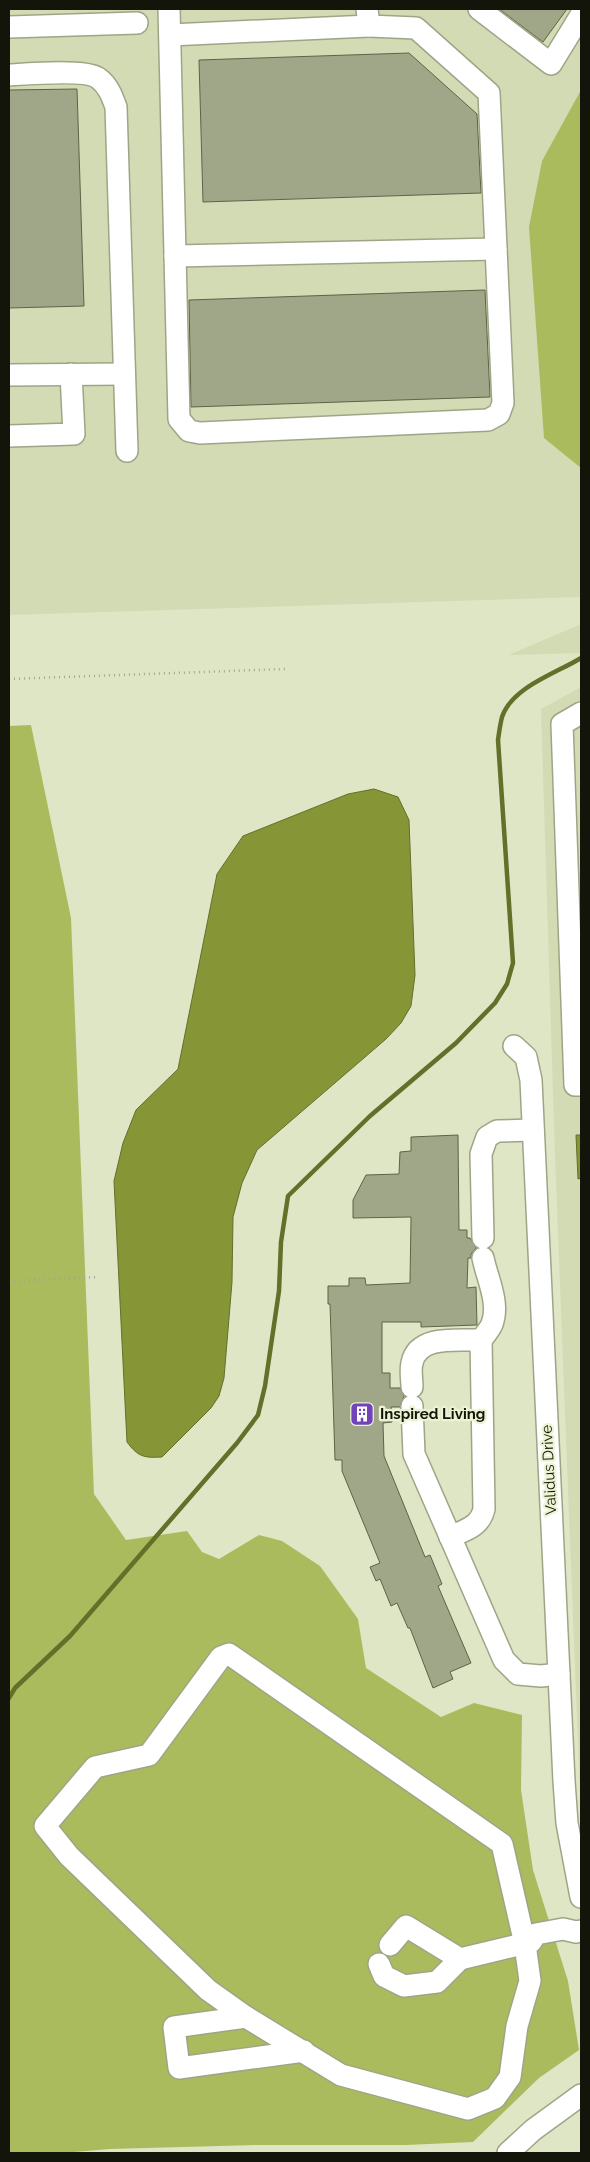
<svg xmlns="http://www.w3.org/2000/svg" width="590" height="2162" viewBox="0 0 590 2162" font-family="Raleway,sans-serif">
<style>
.built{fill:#d2dbb4}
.forest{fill:#aabb5d}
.water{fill:#869637;stroke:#646f2a}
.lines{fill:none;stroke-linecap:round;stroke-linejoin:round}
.stream{stroke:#646f2a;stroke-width:4.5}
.building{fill:#a0a788;stroke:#5d6347}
.minor-casing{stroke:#9ea587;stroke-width:24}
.path{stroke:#a1a78d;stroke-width:2.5;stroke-dasharray:1 4;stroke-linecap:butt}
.minor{stroke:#fff;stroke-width:21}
.labels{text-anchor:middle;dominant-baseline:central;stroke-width:4.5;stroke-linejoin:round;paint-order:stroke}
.poi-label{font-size:15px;font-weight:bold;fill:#13150a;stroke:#ebf3d2;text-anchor:start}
.street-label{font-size:15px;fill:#13150a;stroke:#ebf3d2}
</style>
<rect width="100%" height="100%" fill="#dee6c5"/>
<!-- built -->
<g class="built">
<polygon points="9,9 581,9 581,597 9,615"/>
<polygon points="581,624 581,653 510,655 511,654"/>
<polygon points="581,687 581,1820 555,1157 541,709"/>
</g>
<!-- forest -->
<g class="forest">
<polygon points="581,90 581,468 544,438 529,227 542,161"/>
<polygon points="31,725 71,918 94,1494 126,1540 187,1531 202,1552 219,1559 259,1535 282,1541 320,1566 358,1619 366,1668 441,1717 474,1703 522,1715 521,1790 533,1870 568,1981 579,2050 539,2078 473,2142 406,2145 256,2145 110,2149 62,2153 9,2153 9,726"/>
</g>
<!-- water -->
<g class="water">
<path d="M374 789 398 797 409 820 415 975 411 1006 401 1023 386 1039 257 1150 242 1183 233 1217 232 1282 224 1378 219 1396 211 1408 162 1457C144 1458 138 1457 127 1442L114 1181 123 1143 136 1110 178 1069 217 874 243 836 348 794Z"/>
<polygon points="576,1135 581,1135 581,1178 578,1179"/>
</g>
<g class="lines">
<!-- stream -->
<path class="stream" d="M9 1698 15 1688 70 1636 237 1443 258 1415 265 1386 279 1291 281 1242 288 1196 370 1116 456 1043 495 1003 507 984 513 963 498 740C499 733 500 725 502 717 512 687 557 673 581 658"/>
</g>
<!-- building -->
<g class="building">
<polygon points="499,9 567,9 543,42"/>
<polygon points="409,53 477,114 481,193 203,202 199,60"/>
<polygon points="77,89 84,306 9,308 9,90"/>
<polygon points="485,290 490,397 191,407 189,300"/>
<polygon points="458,1135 459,1230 467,1230 467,1238 470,1238 476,1248 471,1254 471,1258 468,1258 467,1288 476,1287 477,1325 421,1327 421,1322 382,1322 382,1373 390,1373 390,1388 400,1388 404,1396 400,1407 391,1407 392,1422 383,1423 384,1456 425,1557 430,1555 442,1584 438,1586 471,1663 450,1672 453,1679 433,1688 410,1628 408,1628 397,1603 391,1606 380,1579 376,1581 370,1567 380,1563 342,1471 342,1460 335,1460 330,1304 328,1304 328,1286 349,1286 349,1278 365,1278 366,1285 410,1283 411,1217 353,1218 353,1200 366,1175 399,1174 400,1152 411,1151 411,1137"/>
</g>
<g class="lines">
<!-- minor casing -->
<g class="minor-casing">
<g id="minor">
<polyline points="169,9 179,419 189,431 200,433 488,420 499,414 503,403 489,93 416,28 369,26 367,9"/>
<polyline points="479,9 551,64 581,15"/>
<polyline points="9,27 137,23"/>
<polyline points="170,35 369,26"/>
<path d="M9 75C26 74 86 69 98 78 108 85 112 96 116 107L127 451"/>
<polyline points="175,256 496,249"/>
<polyline points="9,375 124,374"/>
<polyline points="9,436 74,434 71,374"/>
<polyline points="581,713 562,724 575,1085 581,1085"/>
<polyline points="514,1046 526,1057 531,1080 564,1781 567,1823 581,1897"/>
<polyline points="483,1238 481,1154 487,1137 497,1131 533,1130"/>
<path d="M412 1387C412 1380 410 1370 412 1363 418 1334 459 1341 481 1340 485 1335 490 1329 492 1324 500 1303 487 1278 483 1258"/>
<polyline points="412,1406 414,1454 504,1660 518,1674 541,1676 559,1674"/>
<path d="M450 1537C465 1530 480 1527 484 1509L481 1340"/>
<polygon points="229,1654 502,1844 525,1944 530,1981 517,2026 510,2077 495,2098 468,2109 341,2075 246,2017 208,1990 69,1856 45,1826 95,1767 149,1755 221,1657"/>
<polyline points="390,1945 406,1926 460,1959 531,1942 536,1934 563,1929 576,1932 581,1931"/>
<polyline points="379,1964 384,1976 404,1986 437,1982 460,1959"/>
<polyline points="246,2017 174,2027 179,2068 304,2051"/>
<polyline points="508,2153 533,2130 581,2095"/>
</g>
</g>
<!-- path -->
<g class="path">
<polyline points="9,679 285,669"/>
<polyline points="9,1281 99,1277"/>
</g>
<!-- minor -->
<use href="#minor" class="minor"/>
</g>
<!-- icons -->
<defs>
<g id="building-square" transform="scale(1.25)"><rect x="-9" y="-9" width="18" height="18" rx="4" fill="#7242ba" stroke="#ebf3d2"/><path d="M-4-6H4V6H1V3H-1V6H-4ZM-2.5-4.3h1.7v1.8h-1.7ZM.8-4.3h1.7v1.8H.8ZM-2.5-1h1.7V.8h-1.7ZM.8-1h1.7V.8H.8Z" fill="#fff"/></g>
</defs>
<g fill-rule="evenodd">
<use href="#building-square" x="362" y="1414"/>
</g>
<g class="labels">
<!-- poi labels -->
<g class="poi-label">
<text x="380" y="1414">Inspired Living</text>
</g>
<!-- street labels -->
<g class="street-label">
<text transform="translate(549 1470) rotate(-93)">Validus Drive</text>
</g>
</g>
<!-- border -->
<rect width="590" height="2162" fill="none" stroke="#13150a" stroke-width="20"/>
</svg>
